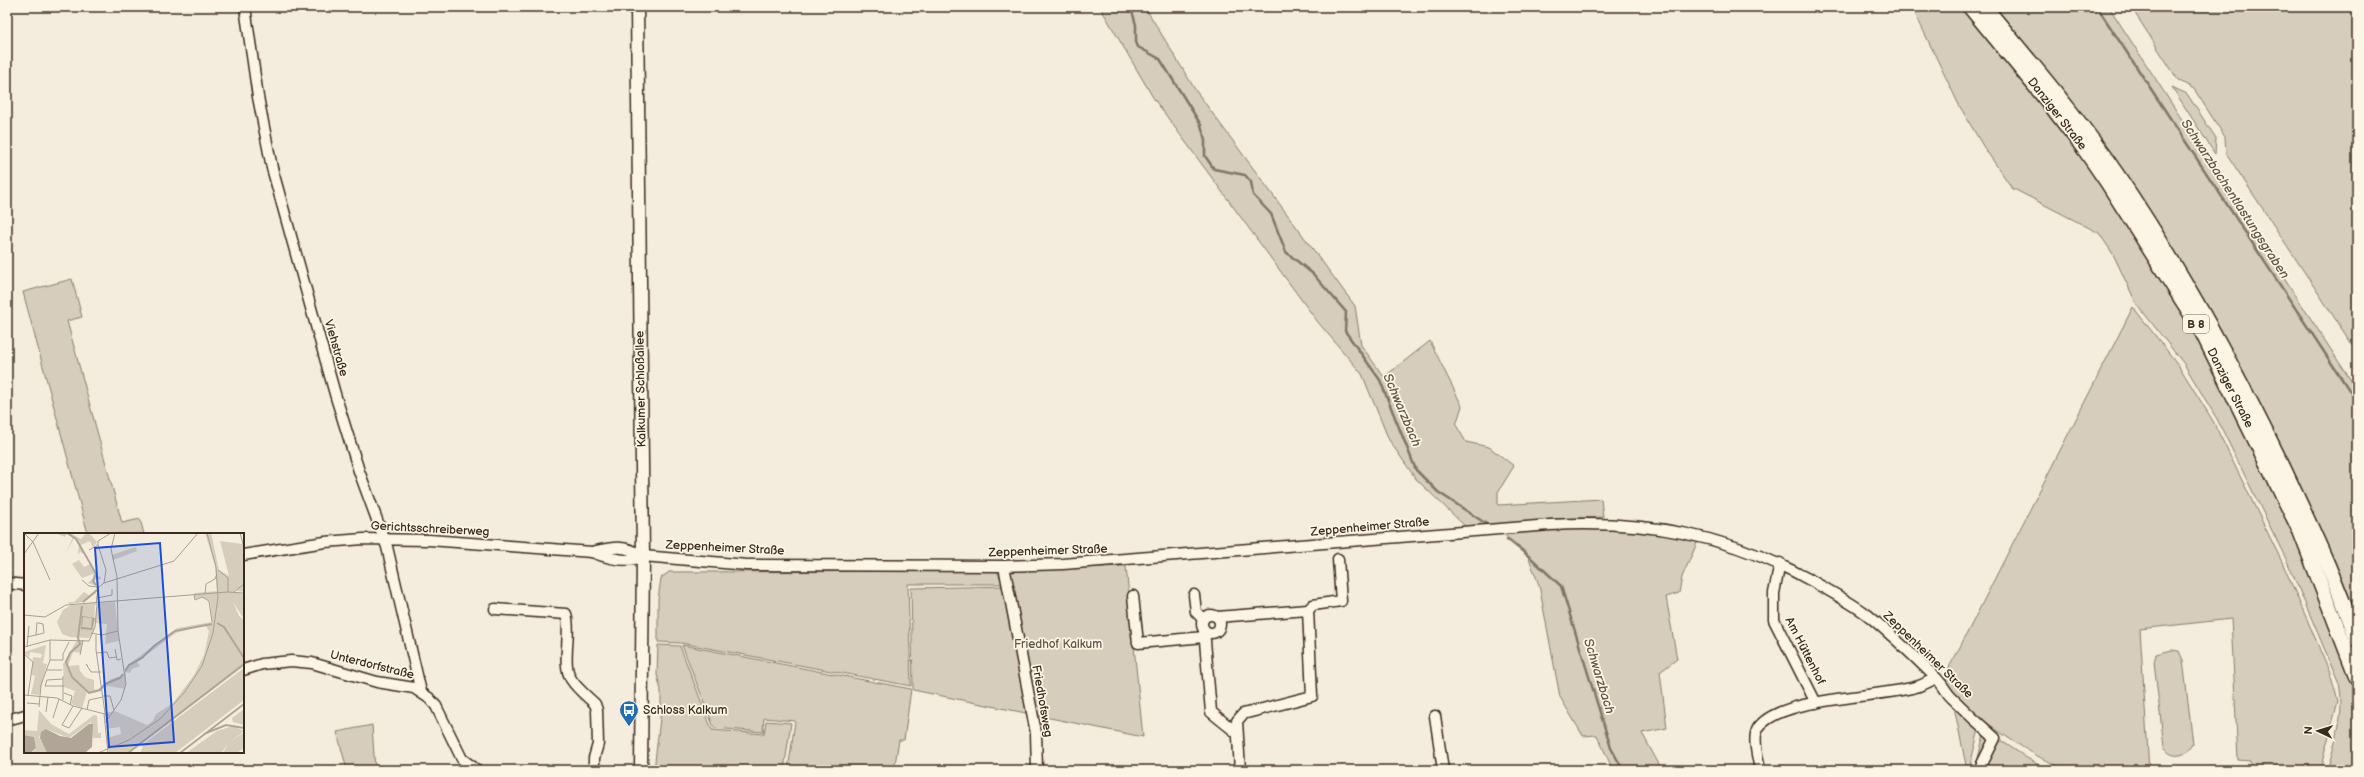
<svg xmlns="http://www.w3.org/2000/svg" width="2364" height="777" viewBox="0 0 2364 777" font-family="'Balsamiq Sans',sans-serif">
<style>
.green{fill:#d6cdbd;stroke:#887c6e}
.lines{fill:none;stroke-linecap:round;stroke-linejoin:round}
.stream{stroke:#817466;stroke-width:2.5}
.minor-casing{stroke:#3b2a1e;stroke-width:13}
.major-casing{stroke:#3b2a1e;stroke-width:15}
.highway-casing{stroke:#3b2a1e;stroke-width:17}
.minor{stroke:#fcf5e5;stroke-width:10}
.major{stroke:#fcf5e5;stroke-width:12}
.highway{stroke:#fcf5e5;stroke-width:14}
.labels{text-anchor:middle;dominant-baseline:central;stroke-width:3.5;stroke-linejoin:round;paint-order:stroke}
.shield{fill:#fcf5e5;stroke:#75675a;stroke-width:1}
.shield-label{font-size:11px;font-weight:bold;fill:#3b2a1e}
.street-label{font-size:12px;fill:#3b2a1e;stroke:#fcf5e5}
.park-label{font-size:12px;fill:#625346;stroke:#fcf5e5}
.poi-label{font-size:12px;fill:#3b2a1e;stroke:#fcf5e5;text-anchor:start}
.water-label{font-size:13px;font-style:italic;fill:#645548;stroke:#fcf5e5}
.inset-river{fill:none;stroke:#b0a596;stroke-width:2}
.inset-road{fill:none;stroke:#aa9f91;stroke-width:1}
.view{fill:#1d4ed8;fill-opacity:0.15;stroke:#1d4ed8;stroke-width:2}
.inset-edge{fill:none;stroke:#3b2a1e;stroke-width:2}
</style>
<rect width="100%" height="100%" fill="#f4eddd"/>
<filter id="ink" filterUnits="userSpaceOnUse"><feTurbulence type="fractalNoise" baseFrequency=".025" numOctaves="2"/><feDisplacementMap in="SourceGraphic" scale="8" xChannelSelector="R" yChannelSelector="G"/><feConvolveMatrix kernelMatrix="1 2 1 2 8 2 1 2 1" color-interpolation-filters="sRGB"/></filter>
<g filter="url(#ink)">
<!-- green -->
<g class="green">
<polygon points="1100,7 1145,7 1196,91 1355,306 1361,345 1384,377 1430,341 1462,406 1456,425 1466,442 1489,447 1514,466 1498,492 1498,505 1601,499 1603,517 1552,519 1469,530 1416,479 1389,440 1362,374 1317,321 1154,99"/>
<path d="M1912 7H2109L2357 390V770H2327C2336 740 2345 714 2339 683L2287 561 2217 419 2184 364 2136 303 2113 254 2099 233 2012 188 1983 146 1959 105Z"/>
<polygon points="2131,7 2357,7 2357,352 2226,153 2225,137 2194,89 2178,80"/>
<polygon points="2172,87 2187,94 2216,138 2215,154"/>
<polygon points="72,279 82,317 67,321 122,523 140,519 144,534 88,534 23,292"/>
<path d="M2133 307 2179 366 2213 421 2282 562 2329 670 2338 701 2320 770H2251L2250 761 2238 760 2231 619 2140 629 2149 770C2125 770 2092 774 2069 770 2047 767 1950 703 1946 682 1944 672 1955 658 1959 649Z"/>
<polygon points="1551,528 1652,529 1698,541 1682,577 1679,593 1666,597 1677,659 1660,672 1667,728 1642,733 1662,770 1613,770 1597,735 1583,736 1560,697 1539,585 1527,553 1501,532"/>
<polygon points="1126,566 1143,737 913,690 911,588 1012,586 1010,570"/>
<polygon points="997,571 1003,584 908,584 911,686 681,643 658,642 658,600 661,578 669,572"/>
<polygon points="658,645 680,646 712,730 764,734 766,721 791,723 784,770 654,770 661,710 661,690 657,675"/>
<polygon points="682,645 911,689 904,740 899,740 894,770 788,770 795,721 764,718 763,732 714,728"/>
<path d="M2172 650 2179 651 2183 660 2193 744C2187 757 2171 760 2164 747L2154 662 2156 654Z"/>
<polygon points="1953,702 1980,725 1969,770 1967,770"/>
<polygon points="372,725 375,770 347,770 337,732"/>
<polygon points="1985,730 2027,758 2048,770 1975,770"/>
</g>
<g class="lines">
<!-- stream -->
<g class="stream">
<polyline points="1131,7 1136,25 1136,42 1138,47 1160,59 1201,125 1205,140 1205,156 1214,169 1245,175 1251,182 1253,195 1271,214 1286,252 1313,274 1346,312 1345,331 1380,380 1416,470 1438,492 1488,525"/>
<polyline points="2097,7 2357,402"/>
<polyline points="1507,539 1531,558 1561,586 1611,748 1623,770"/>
</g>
<!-- minor casing -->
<g class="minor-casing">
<g id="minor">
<polyline points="245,7 258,97 272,168 335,394 359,471 387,547 421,692"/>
<path d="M592 552C607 558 628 564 643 556"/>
<path d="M243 555 325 542 363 539 429 540 592 552C613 547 624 544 643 556L747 565 1004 566 1063 564 1550 525C1646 520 1727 534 1812 581 1831 592 1852 603 1869 616 1893 636 1916 658 1938 680 1943 685 1946 692 1951 697 1965 711 1980 725 1995 738L1979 770"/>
<polyline points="1780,563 1774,593 1774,620 1816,703"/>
<polyline points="1004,566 1036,733 1037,770"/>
<polyline points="7,583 25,585"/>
<polyline points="1194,595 1196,612 1203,619"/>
<polyline points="1133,596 1138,643 1204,637"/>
<path d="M495 609 566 614C572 633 561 663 571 679 577 689 588 697 595 704L597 710 598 744 594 758V770"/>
<circle cx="1211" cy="624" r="9"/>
<polyline points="1217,617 1308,610 1313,605 1341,601 1338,559"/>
<polyline points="1204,629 1211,712 1237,733"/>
<polyline points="243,670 262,664 291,661 312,663 377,682 414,688 429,698 436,706 462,759 477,770"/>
<polyline points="1435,716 1443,770"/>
<polyline points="7,720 25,715"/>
<polyline points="1240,770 1237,721 1243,714 1312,696 1308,610"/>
<path d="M1760 770C1758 758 1752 738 1758 728 1780 696 1883 698 1919 686 1925 684 1930 681 1936 678"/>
</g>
</g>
<!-- major casing -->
<g class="major-casing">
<polyline id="major" points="637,7 643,556 641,770"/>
</g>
<!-- highway casing -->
<g class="highway-casing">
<g id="highway">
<polyline points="1970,7 2049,103 2085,150 2107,182 2201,330 2300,531 2357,678"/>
<path d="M1985 7C2030 62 2078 117 2118 176 2181 269 2235 368 2284 469 2310 525 2337 581 2357 640"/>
</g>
</g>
<!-- minor -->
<use href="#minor" class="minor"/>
<!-- major -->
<use href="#major" class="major"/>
<!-- highway -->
<use href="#highway" class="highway"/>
</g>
</g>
<!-- icons -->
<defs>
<g id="bus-pin" transform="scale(1)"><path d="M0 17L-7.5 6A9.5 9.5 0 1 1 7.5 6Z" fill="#1f6fb2" stroke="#fcf5e5"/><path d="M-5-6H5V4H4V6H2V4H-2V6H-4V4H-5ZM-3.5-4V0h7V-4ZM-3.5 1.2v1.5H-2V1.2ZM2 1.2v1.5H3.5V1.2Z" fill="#fff"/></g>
</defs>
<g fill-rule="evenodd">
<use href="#bus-pin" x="629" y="710"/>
</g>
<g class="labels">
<!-- shield labels -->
<rect class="shield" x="2183" y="315" width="26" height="18" rx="3"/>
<g class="shield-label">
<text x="2196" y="324">B 8</text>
</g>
<!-- street labels -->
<g class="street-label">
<text transform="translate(2057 114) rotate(52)">Danziger Straße</text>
<text transform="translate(336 348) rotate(74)">Viehstraße</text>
<text transform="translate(2230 388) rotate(63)">Danziger Straße</text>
<text transform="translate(641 389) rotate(-91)">Kalkumer Schloßallee</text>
<text transform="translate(1370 527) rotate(-5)">Zeppenheimer Straße</text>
<text transform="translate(430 529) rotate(3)">Gerichtsschreiberweg</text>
<text transform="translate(725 548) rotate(3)">Zeppenheimer Straße</text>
<text transform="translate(1048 551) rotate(-2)">Zeppenheimer Straße</text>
<text transform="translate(1805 651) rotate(63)">Am Hüttenhof</text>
<text transform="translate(1928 655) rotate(44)">Zeppenheimer Straße</text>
<text transform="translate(372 665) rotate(14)">Unterdorfstraße</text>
<text transform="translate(1042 701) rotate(80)">Friedhofsweg</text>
</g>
<!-- park labels -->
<g class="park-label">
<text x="1058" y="644">Friedhof Kalkum</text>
</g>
<!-- poi labels -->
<g class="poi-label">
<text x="643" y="710">Schloss Kalkum</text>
</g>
<!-- water labels -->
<g class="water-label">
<text transform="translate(2235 199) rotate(57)">Schwarzbachentlastungsgraben</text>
<text transform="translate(1402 410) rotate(67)">Schwarzbach</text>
<text transform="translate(1599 676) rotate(73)">Schwarzbach</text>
</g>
</g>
<!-- overview -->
<g transform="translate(24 533)">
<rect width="220" height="220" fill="#f4eddd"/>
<path d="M31 0H46L57 6 62 0H65L73 9 69 15 66 8 57 12 60 21 56 19 54 22 55 9 50 5 42 20 49 4 43 0 41 4ZM181 0H187L188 4 195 37 205 43 196 8 218 11 220 2V59L213 58V55L211 59 220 61V86L209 69 215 83 220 87V133L105 220H85L83 205 97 201 96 194 82 196 85 185 81 190V180L91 178 123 192 129 188 132 181 149 170 170 142 180 122 185 98 181 92 152 100 113 129 116 133 108 136 106 140 102 139 101 156 84 153 72 159H63L58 175 47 171 51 158 40 154 39 131 53 107 59 108 57 120 49 119 44 133 55 132 56 138 61 144 70 147V156L73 157 87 146 99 142 104 132 153 95 188 89 186 68 178 64 171 66 170 60 193 58 191 33ZM112 14 113 18 89 27 88 22ZM55 27 60 34 66 31 65 28 72 44 76 43 77 46 71 47 72 53 64 50 69 45V41L58 45 48 31ZM73 55 72 60 60 69 46 71 44 69H50L60 59 66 63ZM91 69 95 108 81 111 83 91 72 90V75L75 70ZM71 70 70 96 65 105 46 104 38 101 33 89 39 77 47 72ZM22 112 19 130 23 131 15 162 7 161 11 143 8 142 9 124 17 125 18 121 6 119 5 124 0 119ZM220 135V167L151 220H116L119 214 118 213 114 215ZM220 176V192L209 189 208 185ZM15 177 27 191 45 201 70 182 73 183 74 200H77V205H69L67 189 45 205 22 196 15 204 23 220H6L12 216 10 204 0 202V197L13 198ZM209 193 220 198 204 211 197 220H162L193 198ZM220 199V215L213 220H199L204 211Z" fill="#d6cdbd"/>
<path d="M58 83 71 85 68 97 57 96ZM59 84 68 85 67 95 58 94ZM65 191H69L68 214 62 219 23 220 16 205 17 199 22 196 36 203 47 205ZM0 202 10 204 12 215 6 220H0Z" fill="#b0a596" fill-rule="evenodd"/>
<path class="inset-river" d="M43 0 52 6 66 30 72 41 69 48 72 52M59 69 73 57M58 73 54 105 56 111 46 120 42 129 48 144 65 160 76 157 81 151 96 145 99 141M193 90 200 94 220 125M101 138 105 132 118 125 130 113 151 98 188 91M180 201 202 192 220 195M104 220 220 131M156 220 220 171"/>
<path class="inset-road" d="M0 0 9 9 26 47M216 0 220 14M74 8 87 0M74 12 82 37 80 50M65 17 74 12V8M0 21 15 0M194 37 204 45V59M58 47 65 53 74 54M210 59 220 51M181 61 182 51 191 46 193 41M170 62 171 67 178 64 185 68 188 89M73 65 88 62V56M72 72 74 55 80 50 150 28 174 0M0 82 21 84 42 72 203 59 220 60M67 100 78 102 94 98M12 102 20 100 19 91 14 90M72 102V117L81 180M3 104 12 102 13 89M0 114 26 107 65 108 71 94 73 71M3 114 5 93M91 116 93 127 97 126M72 120 83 119 85 125 92 124M0 121 9 129 4 162M56 122 59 107M26 127H39V121L45 109M64 133 62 131 67 139H77M23 137H38M39 146 23 147 21 153H40M40 160 48 163 46 172M0 162 33 165 49 173 85 182M79 163H86L90 177M39 167V143M3 170 15 171M49 173 38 192 45 195 58 175M15 174 17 152 26 127V107M63 177 65 167 79 164M22 179 24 164M80 180 84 220M29 185 35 166M81 190 97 167 102 151 94 98 93 44 87 16 91 0M74 220 105 207 136 186 160 160 178 133 189 100 194 64 192 34 183 0"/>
<path class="view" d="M136 10 150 209 85 214 71 15Z"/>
<rect width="220" height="220" class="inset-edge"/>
</g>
<!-- margin -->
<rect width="2364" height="777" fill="none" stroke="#fcf5e5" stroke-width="24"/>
<rect x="12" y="12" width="2340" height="753" fill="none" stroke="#3b2a1e" stroke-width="1.5" filter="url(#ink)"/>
<!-- north arrow -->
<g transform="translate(2318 731) rotate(274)" stroke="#fcf5e5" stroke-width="3" paint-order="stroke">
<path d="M0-3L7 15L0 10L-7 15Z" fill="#3b2a1e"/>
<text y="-6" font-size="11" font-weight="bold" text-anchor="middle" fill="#3b2a1e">N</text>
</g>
</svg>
